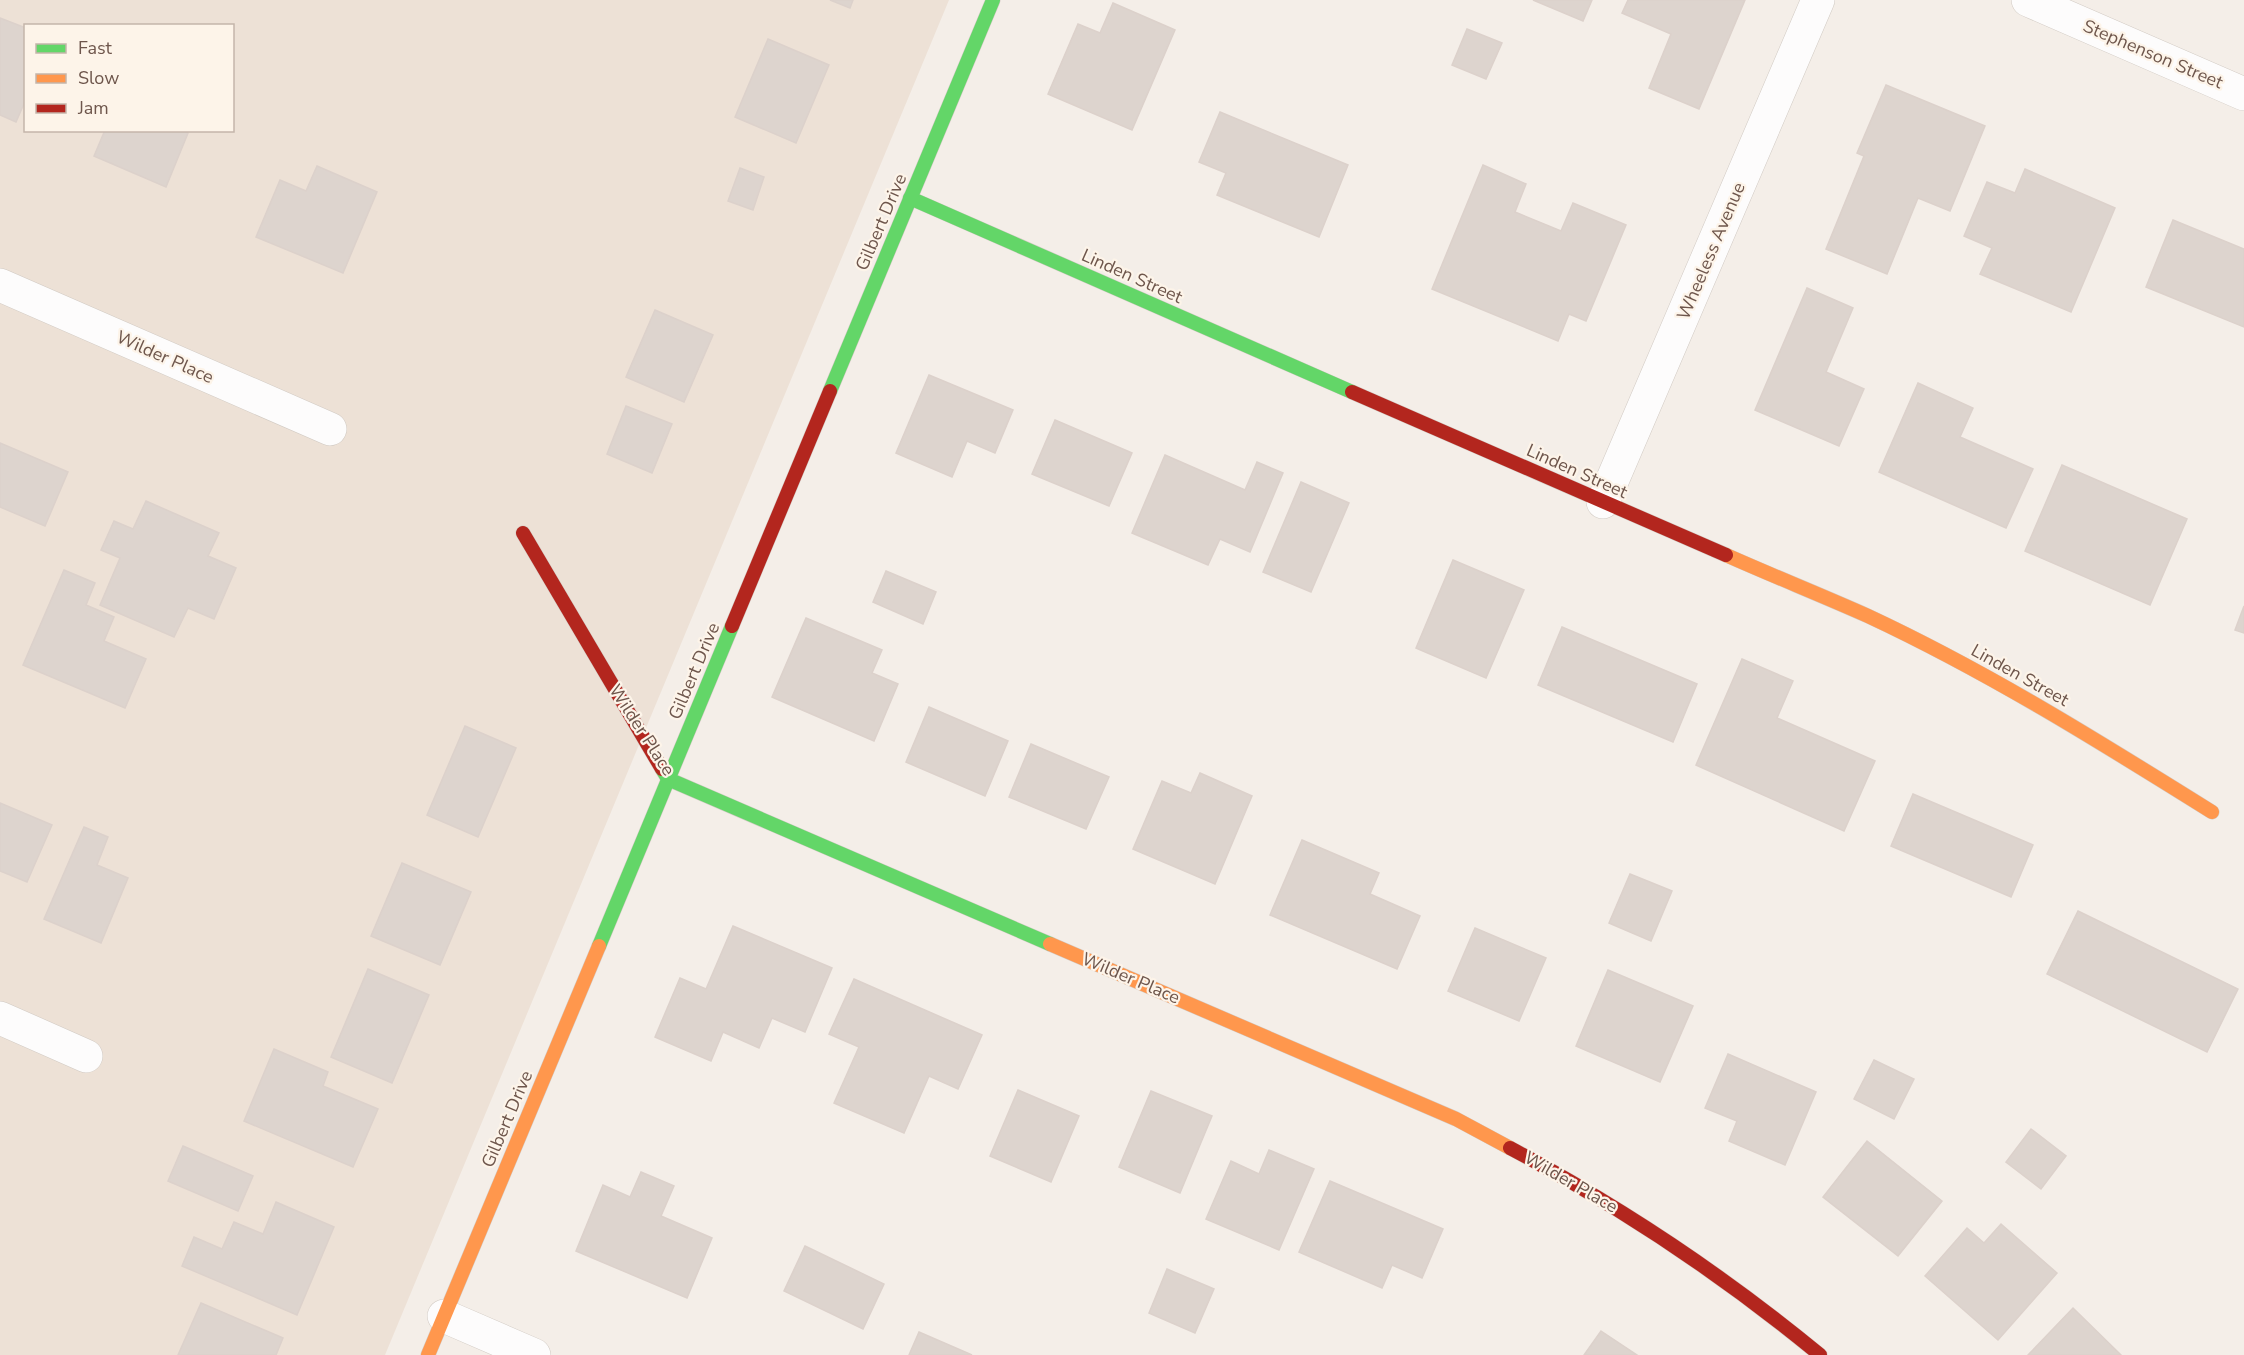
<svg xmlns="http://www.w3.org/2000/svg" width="2244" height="1355" viewBox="0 0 2244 1355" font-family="'Nunito Sans',sans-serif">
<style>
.residential{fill:#ede1d6;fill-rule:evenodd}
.building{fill:#ddd4ce;stroke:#dcd1cb;stroke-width:1.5}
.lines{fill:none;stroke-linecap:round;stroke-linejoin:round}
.street-casing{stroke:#d1cac3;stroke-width:34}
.fast-casing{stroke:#d3cbc5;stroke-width:15}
.slow-casing{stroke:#d3cbc5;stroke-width:15}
.jam-casing{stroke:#d3cbc5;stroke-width:15}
.street{stroke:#fdfcfc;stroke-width:33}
.fast{stroke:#63d668;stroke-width:14}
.slow{stroke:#ff974d;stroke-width:14}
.jam{stroke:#b3261e;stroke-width:14}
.labels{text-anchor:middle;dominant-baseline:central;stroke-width:4.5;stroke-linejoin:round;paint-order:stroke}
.street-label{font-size:18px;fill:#6e564c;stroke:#fdf4e9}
</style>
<rect width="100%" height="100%" fill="#f4eee8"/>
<!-- residential -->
<path class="residential" d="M0 0H949L385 1355H0ZM26 26H232V130H26Z"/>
<!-- building -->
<g class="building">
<polygon points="830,0 853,0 850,8"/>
<polygon points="1533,0 1592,0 1583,21"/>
<polygon points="1628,0 1745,0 1699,109 1649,88 1671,34 1622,13"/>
<polygon points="1113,3 1175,30 1132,130 1048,94 1078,24 1100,33"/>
<polygon points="0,18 26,28 26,99 16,122 0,115"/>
<polygon points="1467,29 1502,43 1486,79 1452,65"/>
<polygon points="768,39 829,65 796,143 735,117"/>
<polygon points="1886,85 1985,126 1950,211 1918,198 1887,274 1826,249 1864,156 1857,153"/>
<polygon points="1220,112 1348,165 1319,237 1217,195 1226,173 1199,162"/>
<polygon points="105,130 182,130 188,133 166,187 94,156"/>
<polygon points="1483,165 1526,184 1515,212 1561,231 1573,203 1626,225 1586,321 1569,314 1558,341 1432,289"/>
<polygon points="317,166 377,192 343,273 256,237 280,180 306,191"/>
<polygon points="740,168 764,177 753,210 728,201"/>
<polygon points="2025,169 2115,208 2071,312 1980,274 1992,248 1964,236 1987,182 2015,193"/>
<polygon points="2173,220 2244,249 2244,327 2146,287"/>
<polygon points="1807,288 1853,308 1826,372 1864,389 1839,446 1755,410"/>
<polygon points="655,310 713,335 684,402 626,377"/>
<polygon points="929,375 1013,410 995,453 967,441 952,477 896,453"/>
<polygon points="1918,383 1973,408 1960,437 2033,469 2006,528 1879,472"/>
<polygon points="626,406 672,424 652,473 607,454"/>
<polygon points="1055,420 1132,453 1109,506 1032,474"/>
<polygon points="0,443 68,472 45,526 0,507"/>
<polygon points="1165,455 1245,490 1257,462 1283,473 1250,552 1220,539 1208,565 1132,533"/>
<polygon points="2062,465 2187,519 2150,605 2025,551"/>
<polygon points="1301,482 1349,503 1311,592 1263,572"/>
<polygon points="146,501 219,533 208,556 236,568 214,619 188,608 174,637 100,605 120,558 101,550 114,521 133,529"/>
<polygon points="1453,560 1524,590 1486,678 1416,648"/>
<polygon points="64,570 95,583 86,605 114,617 104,641 146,659 125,708 23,665"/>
<polygon points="886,571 936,592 923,624 873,602"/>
<polygon points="2244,606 2244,633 2235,630"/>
<polygon points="806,618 882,650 872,673 898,684 874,741 772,697"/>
<polygon points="1562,627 1697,684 1673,742 1538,685"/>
<polygon points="1742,659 1793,681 1777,718 1875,761 1844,831 1696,765"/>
<polygon points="929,707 1008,741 985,796 906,762"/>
<polygon points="465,726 516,748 478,837 427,815"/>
<polygon points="1031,744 1109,777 1086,829 1009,797"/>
<polygon points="1200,773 1252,796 1215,884 1133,849 1162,781 1191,793"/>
<polygon points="1913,794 2033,845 2011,897 1891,846"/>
<polygon points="0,803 52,825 27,882 0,871"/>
<polygon points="84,827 108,837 97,865 128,878 101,943 44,919"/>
<polygon points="1302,840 1379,873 1370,894 1420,916 1397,969 1270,915"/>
<polygon points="402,863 471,892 440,965 371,936"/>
<polygon points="1630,874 1672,891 1651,941 1609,923"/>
<polygon points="2078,911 2238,989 2207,1052 2047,974"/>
<polygon points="733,926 832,968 805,1032 772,1018 759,1048 723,1032 711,1061 655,1037 680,978 706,989"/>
<polygon points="1475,928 1546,958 1519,1021 1448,991"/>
<polygon points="368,969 429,995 392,1083 331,1057"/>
<polygon points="1608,970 1693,1006 1660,1082 1576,1046"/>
<polygon points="854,979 982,1035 958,1089 929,1076 904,1133 834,1103 859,1047 829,1034"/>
<polygon points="274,1049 328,1072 323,1086 378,1109 353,1167 244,1121"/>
<polygon points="1728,1054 1816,1092 1785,1165 1729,1141 1737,1121 1705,1108"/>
<polygon points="1874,1060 1914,1079 1894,1119 1854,1099"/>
<polygon points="1018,1090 1079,1116 1051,1182 990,1156"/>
<polygon points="1151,1091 1212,1116 1180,1193 1119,1167"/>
<polygon points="2031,1129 2066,1156 2041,1189 2006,1162"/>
<polygon points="1867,1141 1942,1201 1898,1256 1823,1197"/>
<polygon points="183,1146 253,1176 238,1211 168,1181"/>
<polygon points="1269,1150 1314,1169 1279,1250 1206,1219 1231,1161 1259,1174"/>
<polygon points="641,1172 674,1186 661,1216 712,1238 687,1298 576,1251 603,1185 630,1197"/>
<polygon points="1330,1181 1443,1229 1422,1278 1392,1265 1382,1288 1299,1252"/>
<polygon points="276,1202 334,1227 297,1315 182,1266 194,1237 222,1249 234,1222 263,1234"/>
<polygon points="2001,1224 2057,1273 1998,1340 1925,1276 1967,1228 1984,1243"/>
<polygon points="805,1246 884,1284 863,1329 784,1291"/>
<polygon points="1167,1269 1214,1289 1195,1333 1149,1313"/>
<polygon points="201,1303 283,1338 276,1355 178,1355"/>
<polygon points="2073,1308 2121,1355 2028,1355"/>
<polygon points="1601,1331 1637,1355 1584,1355"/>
<polygon points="919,1332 972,1355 909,1355"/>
</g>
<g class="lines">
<!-- street casing -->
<g class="street-casing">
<g id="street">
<polyline points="2028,0 2244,94"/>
<polyline points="0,285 330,429"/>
<polyline points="1603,502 1818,0"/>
<polyline points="0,1018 86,1056"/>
<polyline points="444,1316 534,1355"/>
</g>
</g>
<!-- fast casing -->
<g class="fast-casing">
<g id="fast">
<polyline points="910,198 1352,392"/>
<polyline points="830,391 993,0"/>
<polyline points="662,769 668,779 1050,944"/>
<polyline points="599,946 732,626"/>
</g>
</g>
<!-- slow casing -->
<g class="slow-casing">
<g id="slow">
<path d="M1726 555C1773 576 1821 595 1868 616 1988 672 2100 742 2212 812"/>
<polyline points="1050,944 1456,1119 1510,1148"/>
<polyline points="428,1355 599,946"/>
</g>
</g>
<!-- jam casing -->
<g class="jam-casing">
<g id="jam">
<polyline points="1352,392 1726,555"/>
<polyline points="523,533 662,769"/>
<polyline points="732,626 830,391"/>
<path d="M1510 1148C1621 1207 1723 1275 1820 1355"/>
</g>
</g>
<!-- street -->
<use href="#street" class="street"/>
<!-- fast -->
<use href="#fast" class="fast"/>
<!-- slow -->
<use href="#slow" class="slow"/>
<!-- jam -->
<use href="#jam" class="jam"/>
</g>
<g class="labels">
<!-- street labels -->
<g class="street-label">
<text transform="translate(2153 54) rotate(23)">Stephenson Street</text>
<text transform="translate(881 222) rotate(-67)">Gilbert Drive</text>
<text transform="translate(1711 251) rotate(-67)">Wheeless Avenue</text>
<text transform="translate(1132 276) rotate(24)">Linden Street</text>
<text transform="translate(165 357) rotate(24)">Wilder Place</text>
<text transform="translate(1577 471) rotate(24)">Linden Street</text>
<text transform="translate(694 671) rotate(-67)">Gilbert Drive</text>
<text transform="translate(2020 675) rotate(29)">Linden Street</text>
<text transform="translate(642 730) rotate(57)">Wilder Place</text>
<text transform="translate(1131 978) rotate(23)">Wilder Place</text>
<text transform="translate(507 1119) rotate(-67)">Gilbert Drive</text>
<text transform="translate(1571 1182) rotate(30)">Wilder Place</text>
</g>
</g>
<!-- legend -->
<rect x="24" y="24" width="210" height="108" fill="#fdf4e9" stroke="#c4b5aa" stroke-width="1.5"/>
<rect x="36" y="44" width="30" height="9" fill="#63d668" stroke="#c4b5aa" stroke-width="1.5"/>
<text x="78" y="54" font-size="18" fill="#6e564c">Fast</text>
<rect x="36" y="74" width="30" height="9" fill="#ff974d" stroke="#c4b5aa" stroke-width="1.5"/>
<text x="78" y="84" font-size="18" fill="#6e564c">Slow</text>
<rect x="36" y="104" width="30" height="9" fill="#b3261e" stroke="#c4b5aa" stroke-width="1.5"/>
<text x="78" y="114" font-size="18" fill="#6e564c">Jam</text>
</svg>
